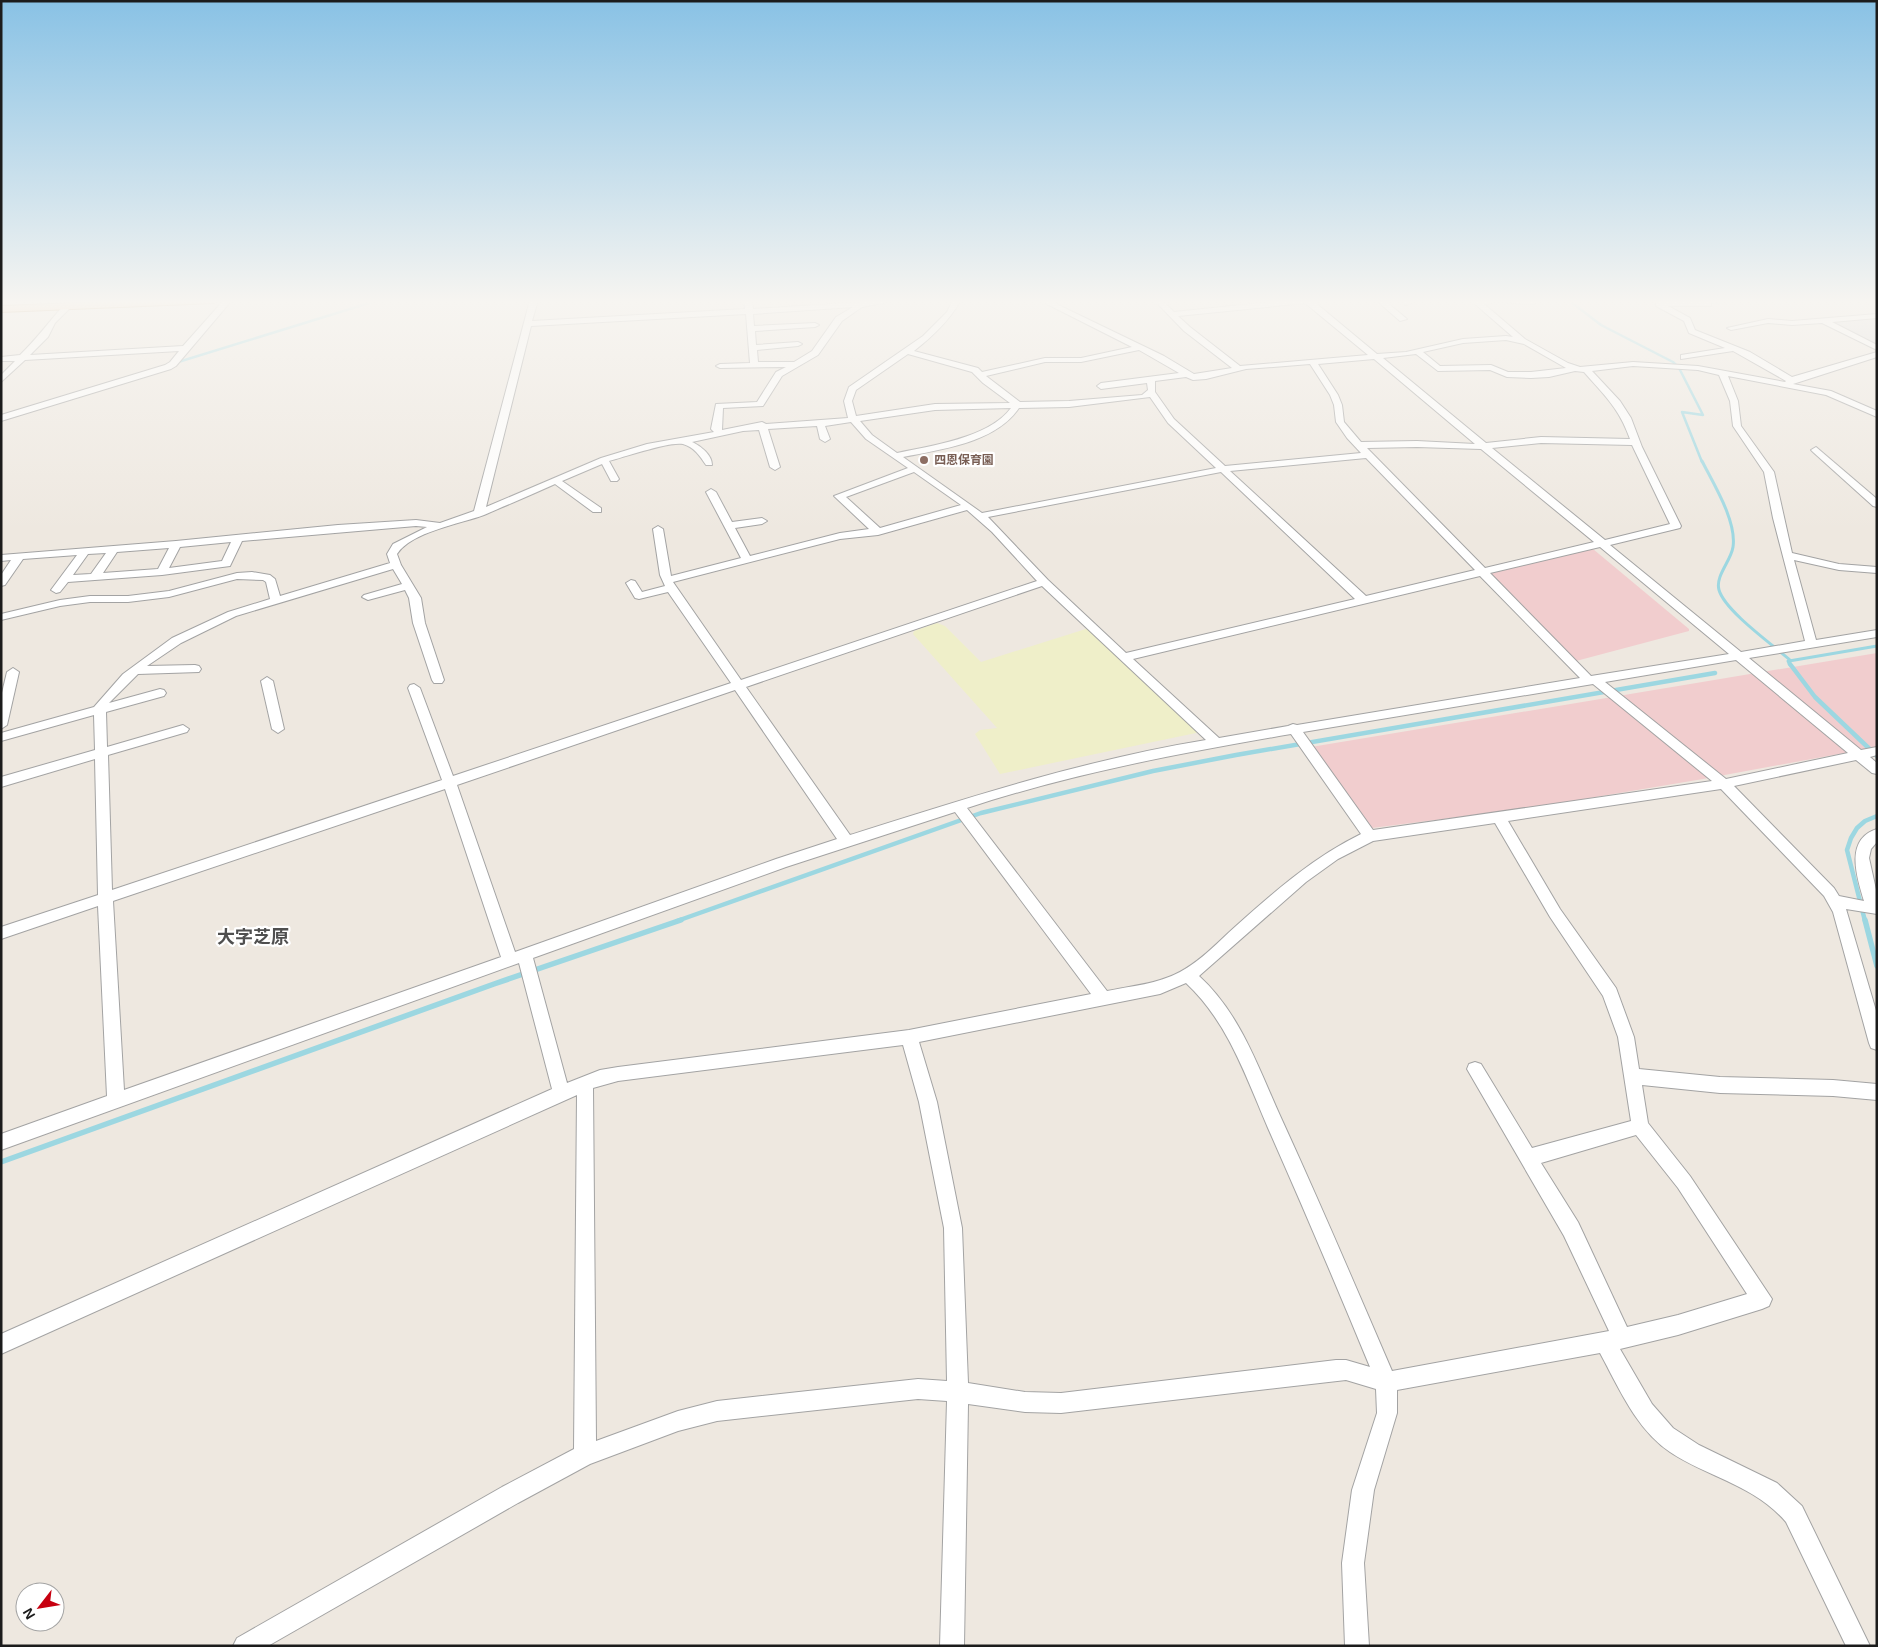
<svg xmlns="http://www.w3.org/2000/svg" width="1878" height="1647" viewBox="0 0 1878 1647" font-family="Helvetica,'Noto Sans JP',sans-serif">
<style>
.residential{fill:#dad8d9}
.commercial{fill:#f1cdce}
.farmland{fill:#efefc9}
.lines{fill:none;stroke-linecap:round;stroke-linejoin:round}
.stream-far3{stroke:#9cd7e1;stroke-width:2.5}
.stream-far2{stroke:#9cd7e1;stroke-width:3}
.stream-far1{stroke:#9cd7e1;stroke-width:4.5}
.stream{stroke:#9cd7e1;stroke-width:5.5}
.minor-casing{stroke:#a3a3a3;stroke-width:2}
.major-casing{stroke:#935600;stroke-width:2}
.minor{fill:#fff;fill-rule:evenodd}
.major{fill:#ffc894;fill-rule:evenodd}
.education-dot{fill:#8d6e63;stroke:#fff;stroke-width:2}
.labels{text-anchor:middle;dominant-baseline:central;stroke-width:4.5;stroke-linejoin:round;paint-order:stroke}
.far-education-label{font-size:12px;font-weight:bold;fill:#785e54;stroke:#fff;text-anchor:start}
.quarter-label{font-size:18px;font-weight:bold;fill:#4f4f4f;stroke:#fff}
</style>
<rect width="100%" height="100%" fill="#eee8e0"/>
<!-- residential -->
<polygon class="residential" points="1877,317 1877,346 1828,321"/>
<!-- commercial -->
<g class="commercial">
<polygon points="1593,549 1689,629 1689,631 1576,661 1489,573"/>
<polygon points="1877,653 1877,747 1703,779 1530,808 1372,828 1311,747"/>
</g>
<!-- farmland -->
<polygon class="farmland" points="937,623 945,626 981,662 1089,628 1197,731 1196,733 1000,774 975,734 980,730 997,728 913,634 914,631"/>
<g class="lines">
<!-- stream-far3 -->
<g class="stream-far3">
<polyline points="1546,302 1662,302"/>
<polyline points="1571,302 1601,325 1673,362 1679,368 1703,415 1682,412 1702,462"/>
<polyline points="1707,303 1793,300"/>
<polyline points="175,363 379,300"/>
</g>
<!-- stream-far2 -->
<g class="stream-far2">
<path d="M1702 461C1713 483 1737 521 1733 547 1731 561 1715 576 1719 590 1725 611 1773 645 1790 660"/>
<polyline points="1788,661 1790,665"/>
<polyline points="1789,661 1877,646"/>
</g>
<!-- stream-far1 -->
<g class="stream-far1">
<polyline points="1790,664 1815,697 1877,756"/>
<polyline points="677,921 981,813 1153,771 1236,755 1715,673"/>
<polyline points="1865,921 1847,850 1851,838 1857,828 1865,821 1877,816"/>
</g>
<!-- stream -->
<g class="stream">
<polyline points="1865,920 1877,966"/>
<polyline points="1,1162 494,984 681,920"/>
</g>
<!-- minor casing -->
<g class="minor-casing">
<g id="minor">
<path d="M224 300H232L176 366 171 369 1 421V415L165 365 170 362 179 351 25 360 1 382V375L15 361H1V357L20 355C37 339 50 320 66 303L73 305 55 323 48 337 30 355 183 346Z"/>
<path d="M530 300H538L532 321 745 309 744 300H752L753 309 892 300 888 302 862 307 842 321 818 355 782 376 763 406 723 408 722 430 762 422 766 424 848 418 844 401 849 387 923 336 947 312 953 300H961C949 321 933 336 914 351L978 368 982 372 1045 358H1081L1132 347 1039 300H1048L1164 356 1194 374 1232 368 1184 331 1154 300H1162L1174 312 1289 300H1312L1377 354 1406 352 1463 339 1506 336 1513 337 1475 304 1474 302 1478 300H1535V304H1532L1498 302 1484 304 1525 339 1568 363 1580 367 1633 362 1698 366 1785 382 1786 381 1733 351 1681 359V355L1725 348 1689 333 1684 321 1656 306V302H1711V306H1668L1690 318 1695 330 1750 352 1792 377 1877 352V357L1793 384 1831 391 1877 411V417L1826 395 1728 376 1738 401 1741 426 1774 472 1792 553 1839 564 1877 567V573L1839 570 1794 560 1816 640 1877 630V637L1749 658 1861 750 1877 747V755L1870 757 1877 763V774L1872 773 1856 760 1734 786 1834 888 1839 896 1864 901C1857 878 1844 839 1877 829V842L1871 849 1869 858 1877 894V914L1846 909 1877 1014V1050L1871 1048 1869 1043 1833 912 1824 896 1721 789 1508 821 1560 909 1616 988 1634 1037 1639 1069 1720 1077 1833 1080 1877 1084V1100L1833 1096 1720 1093 1642 1085 1648 1123 1690 1176 1772 1299 1769 1306 1762 1309 1678 1335 1620 1349 1652 1404 1673 1428 1699 1445 1777 1483 1802 1506 1870 1646H1846L1786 1522C1753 1484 1709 1478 1670 1452 1636 1429 1619 1388 1600 1353L1397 1390V1413L1374 1490 1364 1563 1369 1646H1345L1342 1563 1352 1490 1377 1413 1376 1389 1346 1380 1061 1413 1025 1412 968 1404 964 1646H940L947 1401 918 1399 717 1421 678 1431 590 1464 518 1503 268 1646H233L237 1638 502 1487 574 1449 577 1095 1 1354V1334L552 1089 519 963 1 1150V1134L107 1096 98 906 1 939V927L98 895 95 759 1 787V777L95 750 94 715 1 741V733L94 707 123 674 172 638 228 612 270 599 266 582 263 580 237 579 169 597 128 602H90L60 606 1 620V614L60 600 90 596H128L169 591 237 573 252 572 270 575 275 579 280 596 390 563 387 554 393 544 427 527 416 526 242 541 230 566 162 575 68 582 60 592 56 593 51 590 77 555 23 559 5 585 1 586V575L11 560 1 561V555L176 541 338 525 416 520 440 523 474 511ZM1305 303 1368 355 1240 366 1190 327 1178 316ZM853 307 836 317 812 351 794 362H758L757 350 798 346 802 344 798 342 756 345 755 331 815 327 819 325 815 323 754 326 753 314ZM746 314 750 363 720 364 716 366 720 368 786 367 776 372 757 402 716 404 711 429 714 432 647 444 601 458 486 507 531 326ZM1506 340 1524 344 1566 368 1531 372H1508L1491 365 1440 366 1423 352 1463 343ZM1139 350 1179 373 1101 383 1097 386 1101 389 1147 383 1148 390 1142 395 1069 401 1020 402 986 376 1045 362H1081ZM908 354 972 372 983 383 1010 403 935 404 856 416 852 401 856 390ZM1416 354 1438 371 1490 370 1507 377 1531 378 1549 377 1575 371 1584 372C1605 396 1619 408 1630 439L1541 437 1486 443 1383 358ZM1374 359 1475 444 1417 441 1361 442 1344 422 1342 405 1338 395 1318 364ZM1310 364 1330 395 1334 405 1336 422 1347 438 1361 453 1225 466 1174 419 1155 392V381L1186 377 1193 380 1206 379 1246 369ZM1633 366 1698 370 1719 375 1730 401 1733 426 1764 472 1773 518 1805 641 1741 652 1610 545 1680 528 1681 526 1642 447 1631 418 1620 401 1592 371ZM1150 397 1168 423 1216 468 982 513 903 457C942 449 995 443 1019 408L1069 407ZM1011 408C989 438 930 446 897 453L872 435 860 421 935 410ZM851 422 866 439 908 468 834 496 869 529 840 533 750 556 735 528 762 524 767 521 762 518 732 522 716 492 711 489 706 492 741 558 671 576 663 529 658 526 653 529 660 575 665 586 642 592 635 581 631 580 626 583 635 598 639 599 668 592 731 683 453 776 420 688 414 684 410 685 408 688 442 780 112 890 108 755 187 732 189 729 183 725 107 747 106 712 164 696 166 693 164 690 160 689 109 703 138 674 199 672 201 669 199 666 195 665 147 666 181 643 236 616 393 569 402 584 364 595 362 597 368 600 405 590 409 598 413 623 432 680 434 683H442L444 680 425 623 421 598 401 565 397 554C411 532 460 524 484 515 507 505 531 495 555 484L593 512H601V508L562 481 602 464 611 481H617L619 479 609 461C624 457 670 441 683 444 694 447 700 456 706 465H712C712 455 701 446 692 442L743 431 759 430 770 467 775 470 780 467 768 429 817 426 820 439 825 442 830 439 825 426ZM1541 443 1632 445 1670 524 1605 540 1492 448ZM1417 447 1481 449 1594 542 1485 568 1367 448ZM1366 458 1475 570 1366 596 1230 471ZM914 472 961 505 880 528 846 497ZM1221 472 1355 599 1126 653 1048 580 988 517ZM967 510 992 532 1037 581 741 680 673 582 840 539 878 535ZM231 542 222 561 169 568 180 547ZM1600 547 1729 654 1591 676 1490 573ZM169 548 158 569 103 573 117 552ZM106 553 91 574 73 575 88 554ZM1480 576 1580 678 1297 725 1293 724 1288 726 1219 738 1133 659ZM1042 586 1206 740C1084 760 967 798 850 835L746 687ZM1736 660 1848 753 1726 779 1605 682ZM1593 684 1712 781 1373 830 1303 732ZM735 690 837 839 776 859 515 952 457 785ZM1291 734 1361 834C1314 857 1275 891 1236 926 1218 942 1202 960 1180 972 1158 984 1131 986 1107 991L967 808C1073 773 1181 753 1291 734ZM445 789 501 957 124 1090 113 901ZM955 812 1091 994 909 1030 618 1067 600 1070 567 1083 533 958 786 867ZM1495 823 1550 917 1603 996 1618 1037 1631 1121 1532 1148 1481 1064 1475 1062 1469 1064 1467 1069 1564 1236 1609 1331 1392 1371C1356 1287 1320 1203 1282 1120 1259 1070 1241 1014 1199 976L1306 882 1338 859 1373 841ZM1186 983C1228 1022 1246 1077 1268 1128 1303 1207 1337 1287 1370 1367L1346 1360H1336L1061 1393 1025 1392 968 1383 962 1228 937 1102 919 1042 1160 994ZM903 1045 919 1102 944 1228 947 1381 918 1379 717 1401 678 1411 596 1441 593 1088 618 1081ZM1636 1135 1678 1188 1747 1294 1678 1315 1627 1327 1578 1222 1541 1163Z"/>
<polygon points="1376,300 1384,300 1407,319 1400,321"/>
<polygon points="1400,300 1408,300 1412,303 1405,305"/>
<polygon points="1877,314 1877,318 1832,322 1877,345 1877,350 1822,323 1792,325 1768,323 1731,330 1727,328 1768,319 1792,321"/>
<polygon points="1816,447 1877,499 1877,507 1873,506 1813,452 1811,450"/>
<polygon points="13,668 19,672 7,725 1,729 1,697 7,672"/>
<polygon points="267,677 273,681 284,729 278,733 272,729 261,681"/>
</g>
</g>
<!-- major casing -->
<g class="major-casing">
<polygon id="major" points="152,300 219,300 214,303 1,312 1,306"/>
</g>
<!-- minor -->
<use href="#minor" class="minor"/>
<!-- major -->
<use href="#major" class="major"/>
</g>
<!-- sky -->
<linearGradient id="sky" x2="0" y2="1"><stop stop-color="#89c2e5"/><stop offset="0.57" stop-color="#f7f5f1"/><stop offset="1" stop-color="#f7f5f1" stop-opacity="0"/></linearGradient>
<rect width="1878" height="530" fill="url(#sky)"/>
<!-- markers -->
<circle class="education-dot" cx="924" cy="460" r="5"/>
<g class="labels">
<!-- far-education labels -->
<g class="far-education-label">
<text x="934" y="460">四恩保育園</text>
</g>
<!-- quarter labels -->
<g class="quarter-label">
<text x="253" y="937">大字芝原</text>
</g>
</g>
<!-- border -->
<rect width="1878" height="1647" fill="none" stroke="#1c1c1c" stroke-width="5"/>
<!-- north arrow -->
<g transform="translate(40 1607) rotate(239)"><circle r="24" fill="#ffffff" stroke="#a4a4a4"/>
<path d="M0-4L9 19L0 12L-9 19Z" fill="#c70010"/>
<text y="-8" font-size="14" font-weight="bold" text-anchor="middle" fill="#1c1c1c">N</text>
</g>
</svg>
